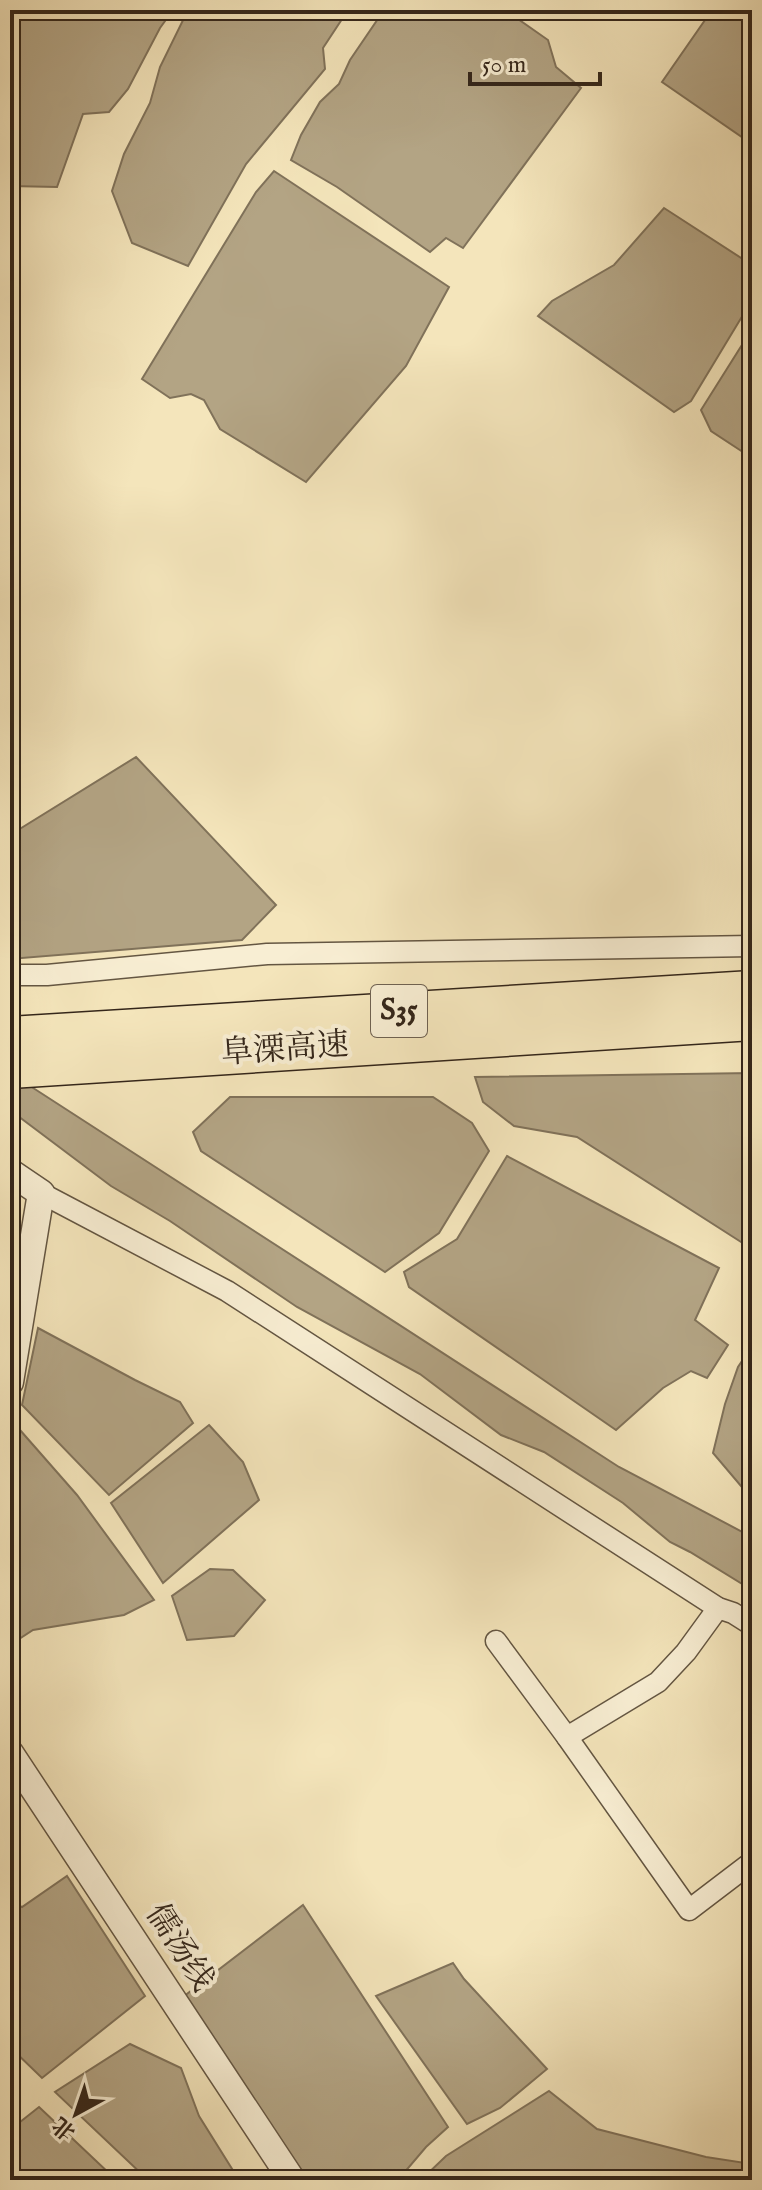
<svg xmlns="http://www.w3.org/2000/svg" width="762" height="2190" viewBox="0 0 762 2190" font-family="'IM FELL English','Noto Serif SC',serif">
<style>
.water{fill:#b3a484;stroke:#80725a;stroke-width:2}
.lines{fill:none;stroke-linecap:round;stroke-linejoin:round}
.minor-casing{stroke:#645642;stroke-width:23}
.tertiary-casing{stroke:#645642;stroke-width:29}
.motorway-casing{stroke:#34261a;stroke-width:41}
.minor{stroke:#f8eed3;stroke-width:20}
.tertiary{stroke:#f8eed3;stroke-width:26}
.motorway{stroke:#f4e5bb;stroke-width:38}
.labels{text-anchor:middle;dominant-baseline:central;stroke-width:8;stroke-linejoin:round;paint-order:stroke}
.shield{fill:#f8eed3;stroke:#6f6252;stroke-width:2}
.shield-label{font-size:30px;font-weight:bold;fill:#34261a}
.street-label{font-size:32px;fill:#34261a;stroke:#f8eed3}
</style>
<rect width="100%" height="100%" fill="#f4e5bb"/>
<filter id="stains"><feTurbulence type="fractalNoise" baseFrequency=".0025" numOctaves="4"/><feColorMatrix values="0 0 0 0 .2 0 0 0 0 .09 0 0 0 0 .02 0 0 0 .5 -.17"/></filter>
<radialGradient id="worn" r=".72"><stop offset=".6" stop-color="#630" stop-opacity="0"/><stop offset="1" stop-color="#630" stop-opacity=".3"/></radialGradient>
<!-- water -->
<g class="water">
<polygon points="10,10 173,10 160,28 128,89 109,112 83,114 57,187 10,186"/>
<polygon points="188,10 348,10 323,48 325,69 246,164 188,266 132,243 112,191 124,154 150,103 160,67"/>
<polygon points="384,10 505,10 548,40 556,67 581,88 463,248 446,238 430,252 337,187 291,160 301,135 320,102 339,84 350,60"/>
<polygon points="712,10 752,10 752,144 662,82"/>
<polygon points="274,171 449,287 406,366 306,482 220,429 204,400 191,394 170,398 142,379 256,192"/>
<polygon points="664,208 752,265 752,300 691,401 674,412 538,316 552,301 614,265"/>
<polygon points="752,329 752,458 711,431 701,410"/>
<polygon points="136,757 276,905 242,940 10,959 10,835"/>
<polygon points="10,1073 619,1467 752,1537 752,1590 690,1552 670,1542 623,1503 544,1452 501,1435 420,1374 297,1307 170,1221 111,1186 10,1110"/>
<polygon points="752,1073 752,1249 577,1137 514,1126 483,1102 475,1077"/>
<polygon points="230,1097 433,1097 472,1123 489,1151 439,1233 385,1272 201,1151 193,1132"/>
<polygon points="507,1156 719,1268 695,1320 728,1345 707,1378 691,1371 663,1388 616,1430 409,1287 404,1272 457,1239"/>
<polygon points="38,1328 135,1380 180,1402 193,1423 109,1495 22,1405"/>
<polygon points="752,1346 752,1499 713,1453 725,1404 738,1367"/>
<polygon points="209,1425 243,1462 259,1500 163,1583 111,1503"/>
<polygon points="20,1430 77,1495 154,1600 124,1615 33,1630 10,1645 10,1492"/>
<polygon points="210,1569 233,1570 265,1600 234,1636 187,1640 172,1596"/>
<polygon points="67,1876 145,1996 42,2078 10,2047 10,1902 22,1907"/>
<polygon points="303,1905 448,2127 426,2147 398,2180 305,2180 183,1997"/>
<polygon points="453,1963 464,1979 547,2069 500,2108 467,2124 376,1996"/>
<polygon points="130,2044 181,2068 199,2116 239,2180 148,2180 55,2092"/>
<polygon points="549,2091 597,2129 706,2157 752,2164 752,2180 421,2180 446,2156"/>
<polygon points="39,2107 111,2175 112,2180 10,2180 10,2130"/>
</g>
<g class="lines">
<!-- minor casing -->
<g class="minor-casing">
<g id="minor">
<polyline points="10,975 47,975 267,954 752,946"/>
<polyline points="41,1193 227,1291 718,1608 733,1613 752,1625"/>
<polyline points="496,1641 567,1737 689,1910 752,1862"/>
<polyline points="567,1737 658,1682 686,1652 718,1608"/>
</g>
</g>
<!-- tertiary casing -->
<g class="tertiary-casing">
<g id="tertiary">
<polyline points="10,1172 41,1193 10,1382"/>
<polyline points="10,1753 292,2180"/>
</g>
</g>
<!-- motorway casing -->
<g class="motorway-casing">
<g id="motorway">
<polyline points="10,1036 752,990"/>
<polyline points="10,1069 752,1021"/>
</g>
</g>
<!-- minor -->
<use href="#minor" class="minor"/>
<!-- tertiary -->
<use href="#tertiary" class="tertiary"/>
<!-- motorway -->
<use href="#motorway" class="motorway"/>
</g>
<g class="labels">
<!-- shield labels -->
<rect class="shield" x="371" y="985" width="56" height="52" rx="6"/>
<g class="shield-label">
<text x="399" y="1011">S35</text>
</g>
<!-- street labels -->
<g class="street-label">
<text transform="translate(285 1050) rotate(-4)">阜溧高速</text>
<text transform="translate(179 1948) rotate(57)">儒汤线</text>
</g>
</g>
<!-- margin -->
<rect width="762" height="2190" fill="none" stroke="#f4e5bb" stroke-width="40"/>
<rect x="12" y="12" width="738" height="2166" fill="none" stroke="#34261a" stroke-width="4"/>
<rect x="20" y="20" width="722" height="2150" fill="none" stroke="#34261a" stroke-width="2"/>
<!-- north arrow -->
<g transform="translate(76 2114) rotate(220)" stroke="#f8eed3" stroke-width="6" paint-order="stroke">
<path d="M0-6L14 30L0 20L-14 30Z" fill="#34261a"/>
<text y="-12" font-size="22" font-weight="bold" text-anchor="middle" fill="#34261a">北</text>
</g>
<!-- scale -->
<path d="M470 72v12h130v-12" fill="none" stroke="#34261a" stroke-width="4"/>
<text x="482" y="72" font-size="24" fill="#34261a" stroke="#f8eed3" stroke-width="6" paint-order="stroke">50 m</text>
<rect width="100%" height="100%" filter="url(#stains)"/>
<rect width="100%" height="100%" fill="url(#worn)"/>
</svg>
